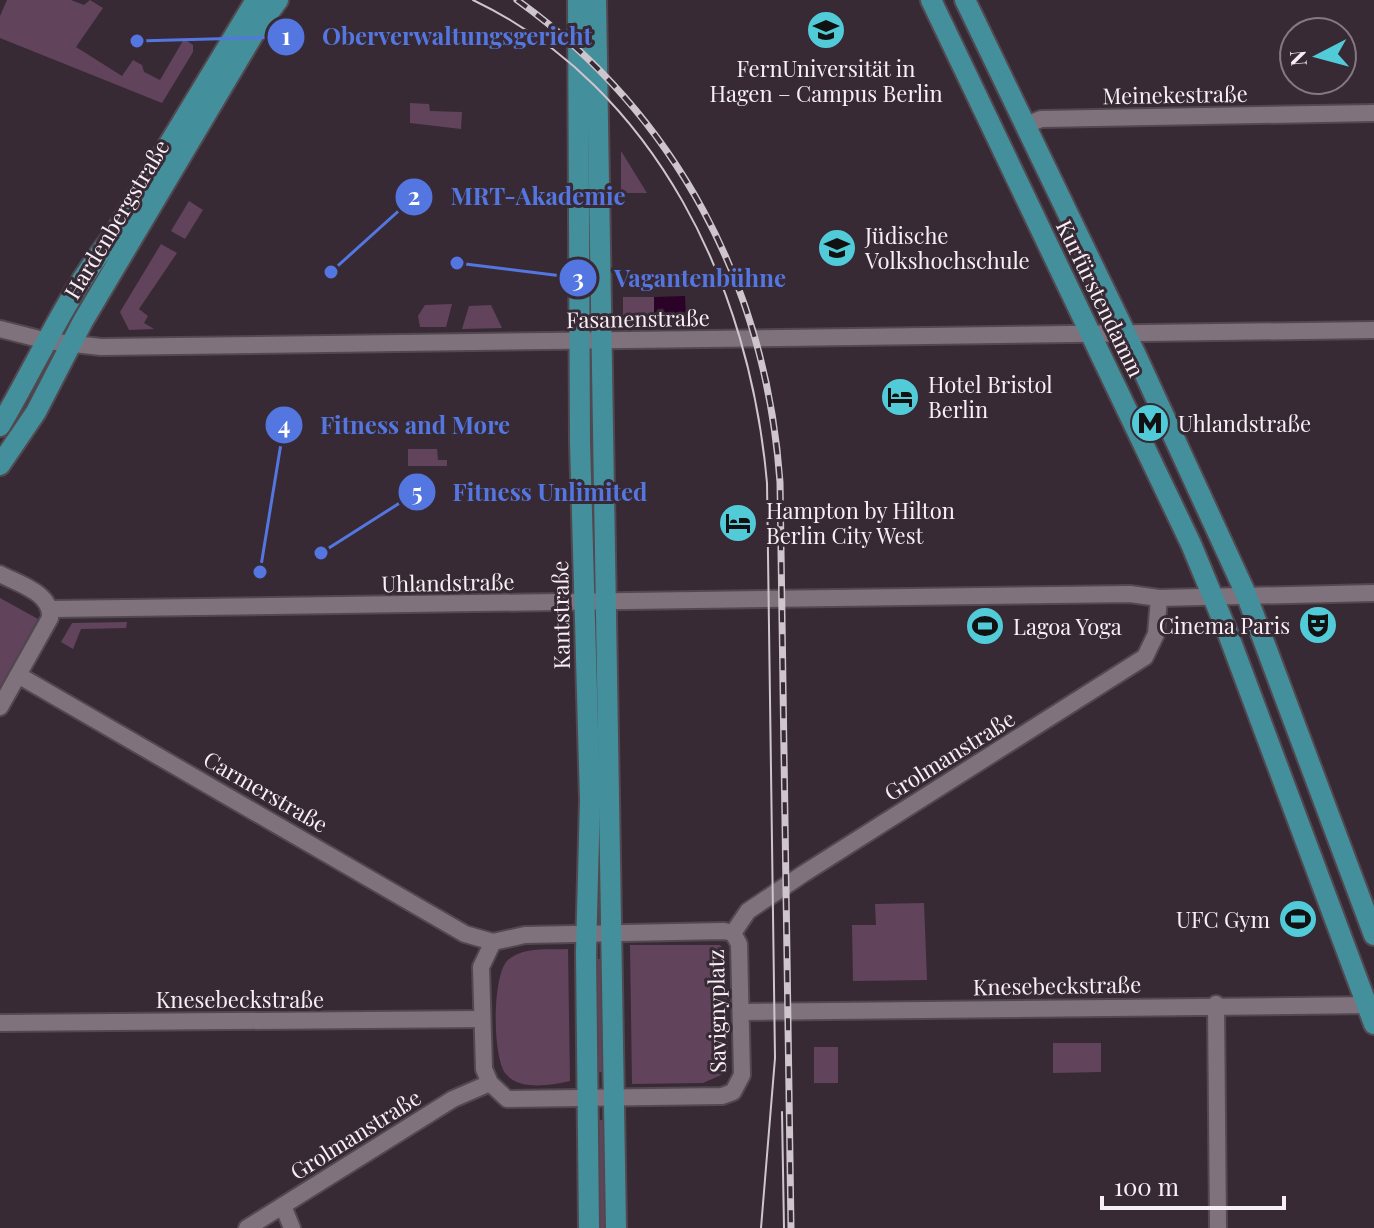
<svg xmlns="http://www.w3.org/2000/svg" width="1374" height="1228" viewBox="0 0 1374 1228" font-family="'Playfair Display',serif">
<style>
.green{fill:#62435c}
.water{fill:#2c0328}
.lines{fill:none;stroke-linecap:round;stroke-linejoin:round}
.minor-casing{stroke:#524850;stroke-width:20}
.major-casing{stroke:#524850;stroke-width:24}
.minor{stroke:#80727d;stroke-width:16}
.major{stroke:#448f9c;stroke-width:20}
.tram{stroke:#cfc5cd;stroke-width:2}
.rail-casing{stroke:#cfc5cd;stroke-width:7}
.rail{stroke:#372a34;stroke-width:4;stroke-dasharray:12;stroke-linecap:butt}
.labels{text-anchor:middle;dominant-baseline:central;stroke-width:6;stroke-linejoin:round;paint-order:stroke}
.poi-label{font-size:22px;fill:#f8eff6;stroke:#372a34;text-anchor:start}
.street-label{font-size:22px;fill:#f8eff6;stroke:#372a34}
.leader{fill:none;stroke:#5476e0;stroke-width:3}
.callout-dot{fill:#5476e0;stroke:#372a34;stroke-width:3}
.mark-label{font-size:24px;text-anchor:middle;font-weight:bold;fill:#fff}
.callout-label{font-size:24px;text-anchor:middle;font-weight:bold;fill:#5476e0;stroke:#372a34;stroke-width:6;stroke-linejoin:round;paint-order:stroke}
</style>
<rect width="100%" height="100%" fill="#372a34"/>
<!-- green -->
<g class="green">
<polygon points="7,0 71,0 84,5 90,0 103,8 76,47 122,76 133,60 142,65 144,72 160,80 184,39 193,45 193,52 162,103 0,38 0,16"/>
<polygon points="410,103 429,104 430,111 462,112 461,129 410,123"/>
<polygon points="621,151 647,193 621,193"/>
<polygon points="189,201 203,210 185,239 171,231"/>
<polygon points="161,244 177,253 139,309 148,316 144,323 154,329 129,330 120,312"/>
<polygon points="623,297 654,297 654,316 623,317"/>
<polygon points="452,304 446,327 420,327 418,316 425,305"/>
<polygon points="491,305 502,328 462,329 469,306"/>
<polygon points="589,387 595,387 598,551 591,551"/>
<polygon points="408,449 437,449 438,460 447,460 447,466 408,466"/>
<polygon points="0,598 38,619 0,687"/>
<polygon points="127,622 126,628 81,629 73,649 61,642 72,623"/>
<polygon points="924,903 927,980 853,981 852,925 876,925 875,904"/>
<polygon points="630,945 720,945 726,952 728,1059 721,1075 703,1083 632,1084"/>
<path d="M568 949 570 1081C552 1085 520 1091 506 1074 492 1058 492 974 508 960 523 946 549 950 568 949Z"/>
<polygon points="596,959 603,959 605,1072 598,1072"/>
<polygon points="1053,1043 1101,1043 1101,1072 1053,1073"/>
<rect x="814" y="1047" width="24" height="36"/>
<polygon points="598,1120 605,1120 606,1228 600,1228"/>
</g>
<!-- water -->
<polygon class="water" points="685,296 686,315 654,316 654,297"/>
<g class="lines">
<!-- minor casing -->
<g class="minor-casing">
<g id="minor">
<polyline points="1026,125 1041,119 1374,113"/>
<polyline points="0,329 47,341 101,347 1374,330"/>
<path d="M0 574C19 584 52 593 50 618L0 707"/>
<polyline points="51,609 1130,594 1159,598 1374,593"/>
<polyline points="18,675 465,934 493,942"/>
<polygon points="724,931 733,933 739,944 742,1075 733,1092 722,1096 507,1099 490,1083 484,1069 481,967 493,942 525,935"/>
<polyline points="733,933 748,911 803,874 1145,657 1156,634 1159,598"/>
<polyline points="1216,1004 1218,1228"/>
<polyline points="742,1012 1374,1005"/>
<polyline points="0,1023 481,1019"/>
<polyline points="283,1206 292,1228"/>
<polyline points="247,1228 453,1099 490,1083"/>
</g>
</g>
<!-- major casing -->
<g class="major-casing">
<g id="major">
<polyline points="578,0 580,442 590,800 586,952 589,1228"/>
<polyline points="596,0 616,1228"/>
<polyline points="931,0 1191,544 1227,631 1374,1024"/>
<polyline points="965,0 1136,355 1246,594 1374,935"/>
<path d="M0 426C38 362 67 293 114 235L256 0"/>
<polyline points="0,465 36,412 83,321 256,30 278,0"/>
</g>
</g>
<!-- minor -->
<use href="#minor" class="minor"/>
<!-- major -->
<use href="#major" class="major"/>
<!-- tram -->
<g class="tram">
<path d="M473 0C657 88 750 288 767 483L775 1058 761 1228"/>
<polyline points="782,1112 784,1228"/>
</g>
<!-- rail casing -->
<g class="rail-casing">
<path id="rail" d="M517 0C677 115 766 286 780 482L791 1228"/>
</g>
<!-- rail -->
<use href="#rail" class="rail"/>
</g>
<!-- icons -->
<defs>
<g id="university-disc" transform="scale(2)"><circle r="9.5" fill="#52cbd8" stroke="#372a34"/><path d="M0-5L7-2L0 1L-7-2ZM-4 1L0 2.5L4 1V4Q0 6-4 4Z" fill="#111"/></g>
<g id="hotel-disc" transform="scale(2)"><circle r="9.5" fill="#52cbd8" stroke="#372a34"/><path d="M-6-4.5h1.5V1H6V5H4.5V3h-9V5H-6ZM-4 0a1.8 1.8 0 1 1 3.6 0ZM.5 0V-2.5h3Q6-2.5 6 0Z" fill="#111"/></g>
<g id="metro-disc" transform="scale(2)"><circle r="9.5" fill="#52cbd8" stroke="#372a34"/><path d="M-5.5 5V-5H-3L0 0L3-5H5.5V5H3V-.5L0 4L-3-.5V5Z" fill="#111"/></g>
<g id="theatre-disc" transform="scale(2)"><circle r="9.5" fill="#52cbd8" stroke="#372a34"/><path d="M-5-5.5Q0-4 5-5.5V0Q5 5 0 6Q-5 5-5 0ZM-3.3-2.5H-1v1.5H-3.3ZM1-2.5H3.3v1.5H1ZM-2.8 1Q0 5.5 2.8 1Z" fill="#111"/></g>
<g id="stadium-disc" transform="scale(2)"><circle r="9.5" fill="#52cbd8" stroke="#372a34"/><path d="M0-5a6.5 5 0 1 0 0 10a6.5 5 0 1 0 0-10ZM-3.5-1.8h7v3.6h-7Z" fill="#111"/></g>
</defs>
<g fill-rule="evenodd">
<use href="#university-disc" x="826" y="30"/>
<use href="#university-disc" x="837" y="248"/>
<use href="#hotel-disc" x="900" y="397"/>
<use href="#metro-disc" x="1150" y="423"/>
<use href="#hotel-disc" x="738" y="523"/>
<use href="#theatre-disc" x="1318" y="625"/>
<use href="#stadium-disc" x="985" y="626"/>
<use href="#stadium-disc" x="1298" y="919"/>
</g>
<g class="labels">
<!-- poi labels -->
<g class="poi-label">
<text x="826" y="68" text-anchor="middle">FernUniversität in<tspan x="826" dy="25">Hagen – Campus Berlin</tspan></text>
<text x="865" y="235">Jüdische<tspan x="865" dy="25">Volkshochschule</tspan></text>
<text x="928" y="384">Hotel Bristol<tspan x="928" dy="25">Berlin</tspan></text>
<text x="1178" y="423">Uhlandstraße</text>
<text x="766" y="510">Hampton by Hilton<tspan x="766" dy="25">Berlin City West</tspan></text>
<text x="1290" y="625" text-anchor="end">Cinema Paris</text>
<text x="1013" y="626">Lagoa Yoga</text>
<text x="1270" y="919" text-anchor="end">UFC Gym</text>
</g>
<!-- street labels -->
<g class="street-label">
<text transform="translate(1175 94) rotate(-1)">Meinekestraße</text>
<text transform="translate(116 219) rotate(-59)">Hardenbergstraße</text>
<text transform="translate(1101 298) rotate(64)">Kurfürstendamm</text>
<text transform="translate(638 318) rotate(-1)">Fasanenstraße</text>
<text transform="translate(448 582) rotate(-1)">Uhlandstraße</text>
<text transform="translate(560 615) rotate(-91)">Kantstraße</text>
<text transform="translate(949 755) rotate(-32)">Grolmanstraße</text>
<text transform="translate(266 791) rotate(30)">Carmerstraße</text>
<text transform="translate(1057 985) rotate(-1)">Knesebeckstraße</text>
<text x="240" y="999">Knesebeckstraße</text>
<text transform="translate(716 1011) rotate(-91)">Savignyplatz</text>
<text transform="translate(355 1134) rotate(-32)">Grolmanstraße</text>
</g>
</g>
<!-- callouts -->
<path class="leader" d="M137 41L286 37M331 272L414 197M457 263L578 278M260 572L284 425M321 553L417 492"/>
<g class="callout-dot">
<circle cx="137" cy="41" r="8"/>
<circle cx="331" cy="272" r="8"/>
<circle cx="457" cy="263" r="8"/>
<circle cx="260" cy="572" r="8"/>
<circle cx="321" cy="553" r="8"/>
<circle cx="286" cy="37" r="20"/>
<circle cx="414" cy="197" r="20"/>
<circle cx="578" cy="278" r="20"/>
<circle cx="284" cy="425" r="20"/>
<circle cx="417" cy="492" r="20"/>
</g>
<g class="mark-label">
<text x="286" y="45">1</text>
<text x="414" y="205">2</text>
<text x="578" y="287">3</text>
<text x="284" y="434">4</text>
<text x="417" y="501">5</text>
</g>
<g class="callout-label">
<text x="457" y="45">Oberverwaltungsgericht</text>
<text x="538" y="205">MRT-Akademie</text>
<text x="700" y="287">Vagantenbühne</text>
<text x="415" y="434">Fitness and More</text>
<text x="550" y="501">Fitness Unlimited</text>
</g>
<!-- north arrow -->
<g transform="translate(1318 56) rotate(264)"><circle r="38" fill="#372a34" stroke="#847982" stroke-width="2"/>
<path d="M0-6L14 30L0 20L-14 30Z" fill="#52cbd8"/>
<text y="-12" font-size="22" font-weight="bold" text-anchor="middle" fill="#f8eff6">N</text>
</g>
<!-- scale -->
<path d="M1102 1196v12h182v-12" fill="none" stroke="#f8eff6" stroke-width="4"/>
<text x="1114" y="1196" font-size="24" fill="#f8eff6" stroke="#372a34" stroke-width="6" paint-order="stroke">100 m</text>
</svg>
